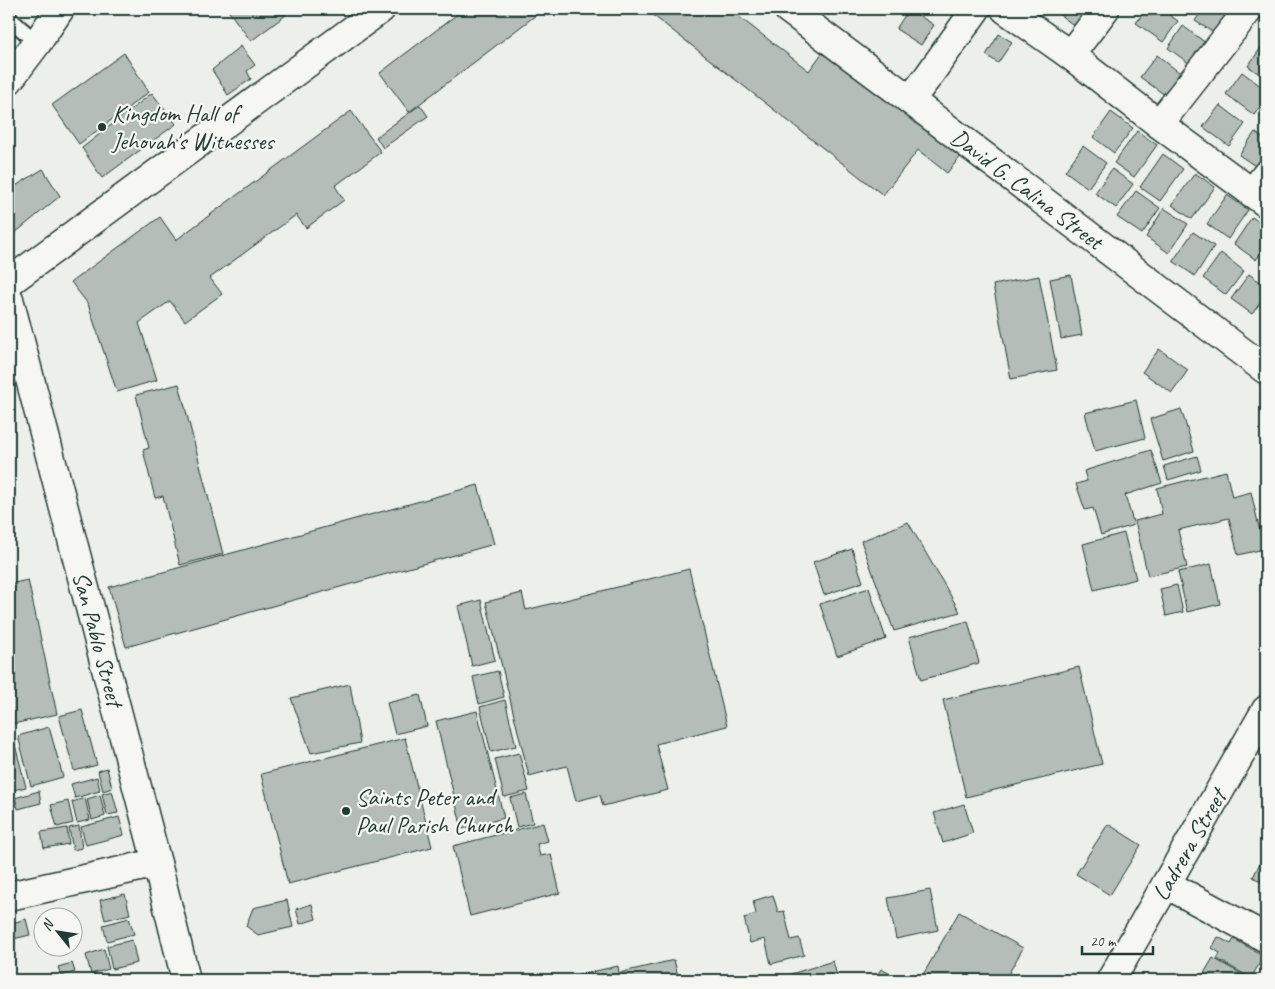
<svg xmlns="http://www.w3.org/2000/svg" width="1275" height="989" viewBox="0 0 1275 989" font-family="Caveat,sans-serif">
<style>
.building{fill:#b4bdb8;stroke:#1f3d34}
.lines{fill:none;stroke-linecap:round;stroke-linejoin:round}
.lane-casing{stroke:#1f3d34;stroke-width:18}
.street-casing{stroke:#1f3d34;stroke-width:31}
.secondary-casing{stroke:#1f3d34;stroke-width:31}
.lane{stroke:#f6f6f2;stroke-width:14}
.street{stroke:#f6f6f2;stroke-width:28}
.secondary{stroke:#f6f6f2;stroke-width:28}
.poi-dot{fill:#1f3d34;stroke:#f6f6f2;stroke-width:2}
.labels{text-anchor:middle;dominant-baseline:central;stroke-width:4.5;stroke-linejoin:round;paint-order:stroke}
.poi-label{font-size:24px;fill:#1f3d34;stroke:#f6f6f2;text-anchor:start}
.street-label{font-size:24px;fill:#1f3d34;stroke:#f6f6f2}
</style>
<rect width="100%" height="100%" fill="#edefea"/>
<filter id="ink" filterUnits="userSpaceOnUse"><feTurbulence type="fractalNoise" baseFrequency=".02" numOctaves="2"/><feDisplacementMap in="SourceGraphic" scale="10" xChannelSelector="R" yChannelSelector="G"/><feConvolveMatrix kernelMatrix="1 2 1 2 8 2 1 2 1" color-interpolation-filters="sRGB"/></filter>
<g filter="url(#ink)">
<!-- building -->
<g class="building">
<polygon points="227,9 281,9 286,15 251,41"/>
<polygon points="464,9 544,9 409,112 380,73"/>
<polygon points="645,9 729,9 809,71 825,49 961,156 947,173 918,150 883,195"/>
<polygon points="909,9 934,25 921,45 896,29"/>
<polygon points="1058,9 1100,9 1083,32 1056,12"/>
<polygon points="1146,9 1161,9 1178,21 1163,42 1136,23"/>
<polygon points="1203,9 1221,9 1236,18 1224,39 1195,21"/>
<polygon points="1183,26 1210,46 1194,67 1168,48"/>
<polygon points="999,34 1012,42 998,63 986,55"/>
<polygon points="1263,45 1266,47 1266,79 1248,66"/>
<polygon points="241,46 255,65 247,71 251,79 228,95 212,70"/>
<polygon points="124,53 149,92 79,144 52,105"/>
<polygon points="1157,55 1185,77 1169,98 1140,77"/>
<polygon points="1242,72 1266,90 1266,98 1254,115 1226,94"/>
<polygon points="152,93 176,124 102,178 82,148"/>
<polygon points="420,105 428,116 383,148 376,137"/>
<polygon points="1220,105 1245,124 1229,146 1203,127"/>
<polygon points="351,111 381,152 335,186 344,200 306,228 296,215 210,278 222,294 185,321 170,301 139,323 157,380 117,392 88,304 71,282 160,217 176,240"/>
<polygon points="1111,112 1133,128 1114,153 1093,137"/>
<polygon points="1137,131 1157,145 1134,177 1114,163"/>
<polygon points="1255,132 1266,141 1266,168 1264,172 1239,155"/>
<polygon points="1083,146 1106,163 1088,188 1065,171"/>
<polygon points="1163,154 1183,169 1160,201 1140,187"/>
<polygon points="43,169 60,196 9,238 9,190"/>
<polygon points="1112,169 1133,184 1116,208 1095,193"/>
<polygon points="1195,173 1215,187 1192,219 1172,205"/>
<polygon points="1136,191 1160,208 1142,234 1117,217"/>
<polygon points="1227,195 1248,210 1228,239 1207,224"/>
<polygon points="1164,208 1188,224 1169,253 1146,237"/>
<polygon points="1252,217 1266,227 1266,245 1256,260 1234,244"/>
<polygon points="1193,232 1214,246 1195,276 1173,261"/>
<polygon points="1221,253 1244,271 1226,295 1203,278"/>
<polygon points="1249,274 1266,286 1266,295 1252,314 1231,299"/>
<polygon points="1071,275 1082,335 1061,339 1050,279"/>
<polygon points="1039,276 1057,370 1011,379 993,285"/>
<polygon points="1159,349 1188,370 1172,393 1142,372"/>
<polygon points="179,384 223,554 180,565 163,496 155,498 143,450 149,448 136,395"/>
<polygon points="1136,400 1145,438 1095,451 1085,413"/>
<polygon points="1181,409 1194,451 1163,461 1150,419"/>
<polygon points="1151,450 1162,483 1125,495 1134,525 1101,535 1093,508 1085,510 1076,484 1087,481 1084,471"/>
<polygon points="1197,456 1201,470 1168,480 1164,466"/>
<polygon points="1226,471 1232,497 1251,492 1264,549 1238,555 1229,518 1178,530 1187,567 1148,576 1135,521 1162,514 1157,488"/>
<polygon points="478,485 494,544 126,647 109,587"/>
<polygon points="908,522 960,612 894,631 861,541"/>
<polygon points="1124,533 1136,579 1094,590 1083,544"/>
<polygon points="852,549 863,582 824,595 813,562"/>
<polygon points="1211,564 1220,604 1187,612 1178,572"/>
<polygon points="689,569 727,726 656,744 668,790 603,806 600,795 576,801 567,766 529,776 486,602 522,593 526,610"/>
<polygon points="28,580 57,714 9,725 9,584"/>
<polygon points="1177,585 1183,612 1166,616 1160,589"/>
<polygon points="869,588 886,639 837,656 820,604"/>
<polygon points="481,600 495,660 472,666 458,606"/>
<polygon points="968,621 979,663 921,680 909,637"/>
<polygon points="1079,667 1102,764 966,797 943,700"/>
<polygon points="498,671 504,697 479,704 473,677"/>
<polygon points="350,684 360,743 311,753 291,698"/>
<polygon points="420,695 427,726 395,734 387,703"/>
<polygon points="505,700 516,746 491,752 480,707"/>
<polygon points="82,710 97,765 74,771 59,716"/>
<polygon points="477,711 504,818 462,829 436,721"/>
<polygon points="49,727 63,777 31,786 18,736"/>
<polygon points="13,737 26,787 9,791 9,738"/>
<polygon points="405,738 432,847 288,884 261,774"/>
<polygon points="519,753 529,791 504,797 495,759"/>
<polygon points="107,768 112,788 103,791 98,771"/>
<polygon points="97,777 100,791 75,798 71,784"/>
<polygon points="39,791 41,803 18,809 15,798"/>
<polygon points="112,791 118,813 107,815 102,794"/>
<polygon points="526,794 533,823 517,827 510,798"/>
<polygon points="100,795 105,816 92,820 87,799"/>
<polygon points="85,798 90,820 77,823 72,802"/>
<polygon points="68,801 73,823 57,827 51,805"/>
<polygon points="964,804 973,833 943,843 934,813"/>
<polygon points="119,817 124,835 86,845 81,827"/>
<polygon points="543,823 548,841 537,844 540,856 551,854 560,893 470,916 453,846"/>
<polygon points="1108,824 1141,845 1110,895 1076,874"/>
<polygon points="79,826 82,848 73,850 69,828"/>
<polygon points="67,828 69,844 44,848 41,832"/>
<polygon points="1266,851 1266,884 1253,877"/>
<polygon points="930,890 938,930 896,939 888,898"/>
<polygon points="125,894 130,914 105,920 100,900"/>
<polygon points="773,895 778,912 784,911 791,940 799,938 804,955 771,964 765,939 750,943 744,918 756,914 753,901"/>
<polygon points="287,900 293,927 258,935 246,926 253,908"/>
<polygon points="312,904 316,919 300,924 296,909"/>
<polygon points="959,912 1023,948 1005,980 996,980 989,977 987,980 920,980"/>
<polygon points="129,918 134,934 107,941 103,925"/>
<polygon points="26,919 30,935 13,939 9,924"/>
<polygon points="1218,937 1231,944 1234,939 1264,956 1251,978 1217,959 1220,953 1212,948"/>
<polygon points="132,940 137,963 112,969 107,946"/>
<polygon points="104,949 109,969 91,974 86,955"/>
<polygon points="1213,958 1245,976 1242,980 1200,980"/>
<polygon points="674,960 679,980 556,980 618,966 619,973"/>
<polygon points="833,961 838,980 793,980 791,974"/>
<polygon points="72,963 75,972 61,976 58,967"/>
<polygon points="881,969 902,980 874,980"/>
</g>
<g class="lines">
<!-- lane casing -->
<g class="lane-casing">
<polyline id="lane" points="9,18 37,43"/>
</g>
<!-- street casing -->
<g class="street-casing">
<g id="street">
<polyline points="1005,9 1070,55 1159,124 1266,203"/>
<polyline points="1070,55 1105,9"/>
<polyline points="9,80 37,43 60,9"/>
<polyline points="910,100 927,78 976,9"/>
<polyline points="1159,124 1249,9"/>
<polyline points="1252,193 1266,175"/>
<polyline points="9,299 157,863 186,980"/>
<polyline points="1166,884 1266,938"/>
<polyline points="9,896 157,863"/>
<polyline points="1111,980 1266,710"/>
</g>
</g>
<!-- secondary casing -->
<g class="secondary-casing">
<g id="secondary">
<polyline points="788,9 910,100 1266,370"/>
<polyline points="9,282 381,9"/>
</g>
</g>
<!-- lane -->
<use href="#lane" class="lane"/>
<!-- street -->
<use href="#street" class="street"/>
<!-- secondary -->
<use href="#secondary" class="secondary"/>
</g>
</g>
<!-- markers -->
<g class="poi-dot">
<circle cx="102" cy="127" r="5"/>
<circle cx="346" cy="811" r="5"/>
</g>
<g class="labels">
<!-- poi labels -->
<g class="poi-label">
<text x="112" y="113">Kingdom Hall of<tspan x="112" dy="28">Jehovah's Witnesses</tspan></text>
<text x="356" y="797">Saints Peter and<tspan x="356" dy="28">Paul Parish Church</tspan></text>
</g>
<!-- street labels -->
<g class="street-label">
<text transform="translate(1027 189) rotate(37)">David G. Calina Street</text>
<text transform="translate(98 639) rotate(75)">San Pablo Street</text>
<text transform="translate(1189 845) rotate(-60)">Ladrera Street</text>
</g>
</g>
<!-- margin -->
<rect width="1275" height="989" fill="none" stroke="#f6f6f2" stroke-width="30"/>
<rect x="15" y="15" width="1245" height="959" fill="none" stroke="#1f3d34" stroke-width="2" filter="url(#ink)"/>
<!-- north arrow -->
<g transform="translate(58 932) rotate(300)"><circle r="24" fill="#f6f6f2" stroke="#a0aca6"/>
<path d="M0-4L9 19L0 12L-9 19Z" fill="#1f3d34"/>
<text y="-8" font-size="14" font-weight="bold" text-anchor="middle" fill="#1f3d34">N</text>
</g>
<!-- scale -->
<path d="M1082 946v8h71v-8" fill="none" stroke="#1f3d34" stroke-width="2.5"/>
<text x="1090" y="946" font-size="15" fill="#1f3d34" stroke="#f6f6f2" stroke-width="4" paint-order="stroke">20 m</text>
</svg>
